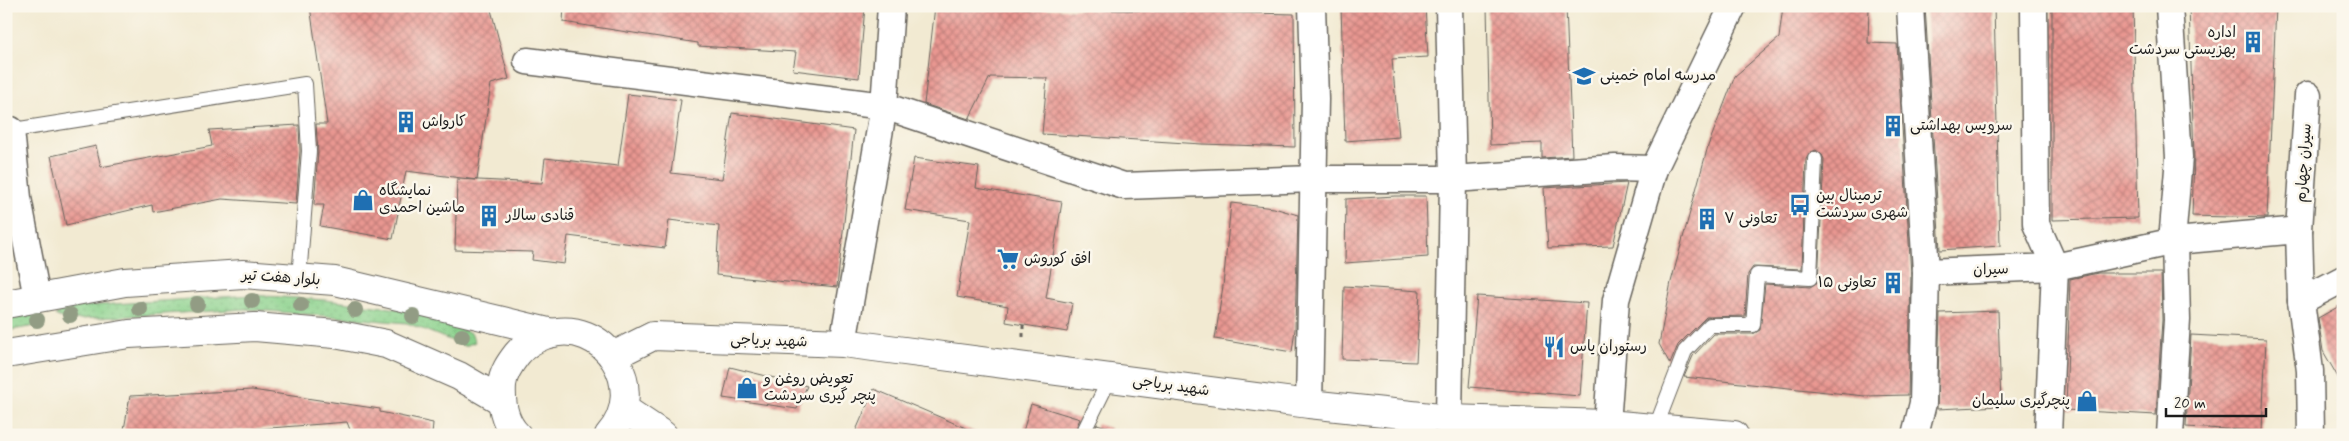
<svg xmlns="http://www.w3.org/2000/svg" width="2349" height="441" viewBox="0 0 2349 441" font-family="Mynerve,'Playpen Sans Arabic',sans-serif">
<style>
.grass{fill:url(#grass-dots);stroke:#547754}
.building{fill:url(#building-cross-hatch)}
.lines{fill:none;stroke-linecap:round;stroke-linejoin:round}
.service-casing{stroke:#67645c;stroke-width:16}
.minor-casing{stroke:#67645c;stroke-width:29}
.tertiary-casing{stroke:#67645c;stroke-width:30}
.secondary-casing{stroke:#67645c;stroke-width:30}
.path{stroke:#67645c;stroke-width:3;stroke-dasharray:4 4;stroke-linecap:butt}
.service{stroke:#fff;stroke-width:14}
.minor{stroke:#fff;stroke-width:26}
.tertiary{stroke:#fff;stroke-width:28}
.secondary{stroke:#fff;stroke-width:28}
.tree{fill:#929c84}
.labels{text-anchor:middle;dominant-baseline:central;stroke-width:5;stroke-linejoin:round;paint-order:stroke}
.poi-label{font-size:15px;fill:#1c1c1c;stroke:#fbf7ec;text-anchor:start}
.street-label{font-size:15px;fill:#1c1c1c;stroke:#fbf7ec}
</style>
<defs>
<pattern id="grass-dots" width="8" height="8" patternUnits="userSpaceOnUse" patternTransform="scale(1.25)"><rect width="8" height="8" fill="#8bd28d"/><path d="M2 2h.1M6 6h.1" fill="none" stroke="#77b479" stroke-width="1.8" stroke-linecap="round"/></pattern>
<pattern id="building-cross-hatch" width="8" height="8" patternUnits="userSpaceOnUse" patternTransform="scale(1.25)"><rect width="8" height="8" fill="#e99791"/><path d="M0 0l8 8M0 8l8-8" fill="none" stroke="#bc7a76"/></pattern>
</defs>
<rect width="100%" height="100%" fill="#fbf7ec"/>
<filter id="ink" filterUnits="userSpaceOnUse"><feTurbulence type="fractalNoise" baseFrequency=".02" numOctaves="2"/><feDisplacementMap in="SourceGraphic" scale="10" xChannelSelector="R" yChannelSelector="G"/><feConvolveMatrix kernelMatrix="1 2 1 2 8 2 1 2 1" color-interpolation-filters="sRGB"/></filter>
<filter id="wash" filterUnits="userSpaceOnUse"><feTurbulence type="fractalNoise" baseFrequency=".0096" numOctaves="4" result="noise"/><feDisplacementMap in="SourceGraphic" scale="20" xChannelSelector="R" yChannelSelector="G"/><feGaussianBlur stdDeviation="1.12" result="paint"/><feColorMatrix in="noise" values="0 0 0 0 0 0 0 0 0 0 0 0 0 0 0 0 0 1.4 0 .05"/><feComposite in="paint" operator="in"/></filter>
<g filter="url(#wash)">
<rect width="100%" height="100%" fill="#f2ead2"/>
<!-- grass -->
<g class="grass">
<polygon points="251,295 325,300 408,310 471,333 475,342 465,346 407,323 246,309 66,320 55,315 69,307"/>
<polygon points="37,313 45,321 35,326 6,331 6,319"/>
</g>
<g id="blocks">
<!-- building -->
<g class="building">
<polygon points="310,6 490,6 509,79 491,84 477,180 406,171 393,239 320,226 324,205 314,205 318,152 316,124 327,124"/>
<polygon points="564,6 865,6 859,78 793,70 796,52 698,46 698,43 563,22"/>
<polygon points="935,6 1294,14 1295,147 1202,144 1042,134 1047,78 990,77 969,119 924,104"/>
<polygon points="1341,6 1425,6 1428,57 1392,59 1399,137 1345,141"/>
<polygon points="1487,6 1566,6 1572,156 1542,158 1542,143 1490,145"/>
<polygon points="1783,6 1869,6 1868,43 1897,44 1911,275 1908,395 1865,396 1684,377 1693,356 1714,334 1753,334 1760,330 1765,284 1810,287 1818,282 1824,159 1822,155 1816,150 1811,152 1806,159 1802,269 1753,267 1748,274 1745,316 1706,317 1678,345 1670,364 1659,344 1671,282 1708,146 1735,76 1779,38"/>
<polygon points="1925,6 1994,6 2000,246 1940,250"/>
<polygon points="2052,6 2133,6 2138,218 2052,220"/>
<polygon points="2189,6 2276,6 2267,218 2192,216 2194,156"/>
<polygon points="628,94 681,100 671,173 722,179 732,113 854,130 837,287 716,275 719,226 669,220 665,248 568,236 564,264 532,260 533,252 455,250 457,179 542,183 545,158 618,166"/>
<polygon points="299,125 300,151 296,204 222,199 153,212 152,205 66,225 51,156 96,146 101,167 212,146 209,130"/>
<polygon points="914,158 979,167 976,188 1062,202 1046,298 1072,303 1067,332 1006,322 1008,306 957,297 970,220 905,210"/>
<polygon points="1627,183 1613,246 1548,248 1544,188"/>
<polygon points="1395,196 1426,196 1428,257 1345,263 1346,199"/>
<polygon points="1231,203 1274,208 1298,215 1295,329 1292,352 1215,339 1223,286"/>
<polygon points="2098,273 2161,273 2162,320 2156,415 2066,410 2070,279"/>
<polygon points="1344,286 1420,291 1416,362 1342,359"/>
<polygon points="1477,296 1587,303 1580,396 1469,387"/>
<polygon points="2343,304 2343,386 2323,351 2318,318"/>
<polygon points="1998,311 2001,406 1937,409 1940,313"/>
<polygon points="2191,335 2266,339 2262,431 2186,427"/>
<polygon points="730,367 807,386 797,409 723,398"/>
<polygon points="874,389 982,435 854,435"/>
<polygon points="252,390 380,409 380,412 433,423 432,435 352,435 347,422 181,435 123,435 130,396"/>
<polygon points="1031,404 1080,419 1073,435 1022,435"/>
<polygon points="1097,424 1110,428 1109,435 1092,435"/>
</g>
</g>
</g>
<g filter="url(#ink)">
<use href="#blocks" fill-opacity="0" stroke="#67645c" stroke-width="1"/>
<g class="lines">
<!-- service casing -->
<g class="service-casing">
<g id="service">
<polyline points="7,131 305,84 309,151 299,278"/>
<polyline points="1655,429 1685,351 1710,325 1753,325 1757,275 1810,278 1815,159"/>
<polyline points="1082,435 1110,378"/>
</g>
</g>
<!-- minor casing -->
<g class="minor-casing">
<g id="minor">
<polyline points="1910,6 1926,272 1923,403 1915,435"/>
<polyline points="2169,6 2179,157 2173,230 2175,241 2299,230 2301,301 2310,371 2311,435"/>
<polyline points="527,61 884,106 1124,186 1314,179 1453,179 1615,168 1654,169"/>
<polyline points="11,130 18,198 37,298"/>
<polyline points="2299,230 2308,95"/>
<polyline points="1926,272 2055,267 2036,224 2034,6"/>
<polyline points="2301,301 2343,279"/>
<polyline points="843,343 884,106 891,6"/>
<polyline points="1309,404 1315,99 1312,6"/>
<polyline points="1449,419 1453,179 1449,6"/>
<polyline points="1607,424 1616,300 1654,169 1733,6"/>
<polyline points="2048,435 2055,267 2175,241 2177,320 2170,435"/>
</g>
</g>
<!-- tertiary casing -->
<g class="tertiary-casing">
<polyline id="tertiary" points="613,356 653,336 843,343 1309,404 1449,419 1607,424 1734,435"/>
</g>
<!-- secondary casing -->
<g class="secondary-casing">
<g id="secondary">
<polyline points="6,304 125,282 243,274 335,281 553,333"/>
<polyline points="6,354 129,334 255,327 335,334 386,344 459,376 502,401"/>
<polyline points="624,409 663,435"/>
<path d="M517 435C504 422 501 402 502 385 503 373 510 363 517 354 524 345 534 339 545 335 605 315 650 389 609 435"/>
</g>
</g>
<!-- path -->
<polyline class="path" points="1023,337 1023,325"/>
<!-- service -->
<use href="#service" class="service"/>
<!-- minor -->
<use href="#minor" class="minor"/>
<!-- tertiary -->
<use href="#tertiary" class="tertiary"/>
<!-- secondary -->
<use href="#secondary" class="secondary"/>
</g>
<!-- trees -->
<g class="tree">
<circle cx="252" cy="301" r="8"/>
<circle cx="197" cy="304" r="8"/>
<circle cx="301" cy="305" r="8"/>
<circle cx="140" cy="309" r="8"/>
<circle cx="355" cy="310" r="8"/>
<circle cx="70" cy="315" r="8"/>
<circle cx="413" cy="316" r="8"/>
<circle cx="37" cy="320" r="8"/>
<circle cx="462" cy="336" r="8"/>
</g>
</g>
<!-- icons -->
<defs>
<g id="building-bare" transform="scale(1.725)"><path d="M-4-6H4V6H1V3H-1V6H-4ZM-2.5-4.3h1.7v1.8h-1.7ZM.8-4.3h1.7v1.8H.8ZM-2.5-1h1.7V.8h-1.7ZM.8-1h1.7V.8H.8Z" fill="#1f6fb2" stroke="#fbf7ec" stroke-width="2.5" paint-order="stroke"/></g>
<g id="school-bare" transform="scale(1.725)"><path d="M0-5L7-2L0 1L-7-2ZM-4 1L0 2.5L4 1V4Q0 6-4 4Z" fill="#1f6fb2" stroke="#fbf7ec" stroke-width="2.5" paint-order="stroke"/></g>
<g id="shop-bare" transform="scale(1.725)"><path d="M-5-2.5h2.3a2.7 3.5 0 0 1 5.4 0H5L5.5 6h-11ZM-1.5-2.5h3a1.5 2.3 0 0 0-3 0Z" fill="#1f6fb2" stroke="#fbf7ec" stroke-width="2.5" paint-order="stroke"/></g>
<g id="bus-bare" transform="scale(1.725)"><path d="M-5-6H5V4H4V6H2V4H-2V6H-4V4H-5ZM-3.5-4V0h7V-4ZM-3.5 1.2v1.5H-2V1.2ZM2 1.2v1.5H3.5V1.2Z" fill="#1f6fb2" stroke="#fbf7ec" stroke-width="2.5" paint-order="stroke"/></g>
<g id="supermarket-bare" transform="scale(1.725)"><path d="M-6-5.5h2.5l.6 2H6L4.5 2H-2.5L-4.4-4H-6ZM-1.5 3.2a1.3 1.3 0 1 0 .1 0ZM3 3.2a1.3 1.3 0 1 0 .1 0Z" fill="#1f6fb2" stroke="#fbf7ec" stroke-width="2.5" paint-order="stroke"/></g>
<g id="restaurant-bare" transform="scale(1.725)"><path d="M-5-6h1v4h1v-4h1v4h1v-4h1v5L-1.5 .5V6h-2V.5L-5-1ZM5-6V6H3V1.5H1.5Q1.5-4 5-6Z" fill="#1f6fb2" stroke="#fbf7ec" stroke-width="2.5" paint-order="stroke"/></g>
</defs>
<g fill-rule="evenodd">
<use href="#building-bare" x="2253" y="42"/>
<use href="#school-bare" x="1584" y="76"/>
<use href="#building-bare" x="406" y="122"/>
<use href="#building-bare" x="1893" y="126"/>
<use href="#shop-bare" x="363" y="200"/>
<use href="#bus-bare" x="1800" y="205"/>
<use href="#building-bare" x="489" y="216"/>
<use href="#building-bare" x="1707" y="219"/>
<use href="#supermarket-bare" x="1008" y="259"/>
<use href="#building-bare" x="1893" y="283"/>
<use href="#restaurant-bare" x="1554" y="347"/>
<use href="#shop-bare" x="747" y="388"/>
<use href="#shop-bare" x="2087" y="401"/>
</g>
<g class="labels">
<!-- poi labels -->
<g class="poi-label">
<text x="2236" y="33" text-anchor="end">اداره<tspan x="2236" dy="17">بهزیستی سردشت</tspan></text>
<text x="1600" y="76">مدرسه امام خمینی</text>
<text x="422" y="122">کارواش</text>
<text x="1910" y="126">سرویس بهداشتی</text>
<text x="379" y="191">نمایشگاه<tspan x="379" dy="17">ماشین احمدی</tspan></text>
<text x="1816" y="196">ترمینال بین<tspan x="1816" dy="17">شهری سردشت</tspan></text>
<text x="506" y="216">قنادی سالار</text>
<text x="1724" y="219">تعاونی ۷</text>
<text x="1024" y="259">افق کوروش</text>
<text x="1876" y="283" text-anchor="end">تعاونی ۱۵</text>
<text x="1570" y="347">رستوران یاس</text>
<text x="764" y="379">تعویض روغن و<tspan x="764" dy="17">پنچر گیری سردشت</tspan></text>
<text x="2070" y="401" text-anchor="end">پنچرگیری سلیمان</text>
</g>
<!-- street labels -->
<g class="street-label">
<text transform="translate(2304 163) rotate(-86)">سیران چهارم</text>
<text transform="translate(1991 270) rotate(-2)">سیران</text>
<text transform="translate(281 278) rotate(4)">بلوار هفت تیر</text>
<text transform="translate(769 341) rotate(2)">شهید بریاجی</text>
<text transform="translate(1171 386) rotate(8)">شهید بریاجی</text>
</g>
</g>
<!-- margin -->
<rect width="2349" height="441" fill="none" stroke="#fbf7ec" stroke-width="25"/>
<!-- scale -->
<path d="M2166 408v8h100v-8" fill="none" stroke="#1c1c1c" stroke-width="2.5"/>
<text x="2174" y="408" font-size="15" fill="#1c1c1c" stroke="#fbf7ec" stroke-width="4" paint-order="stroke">20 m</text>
</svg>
